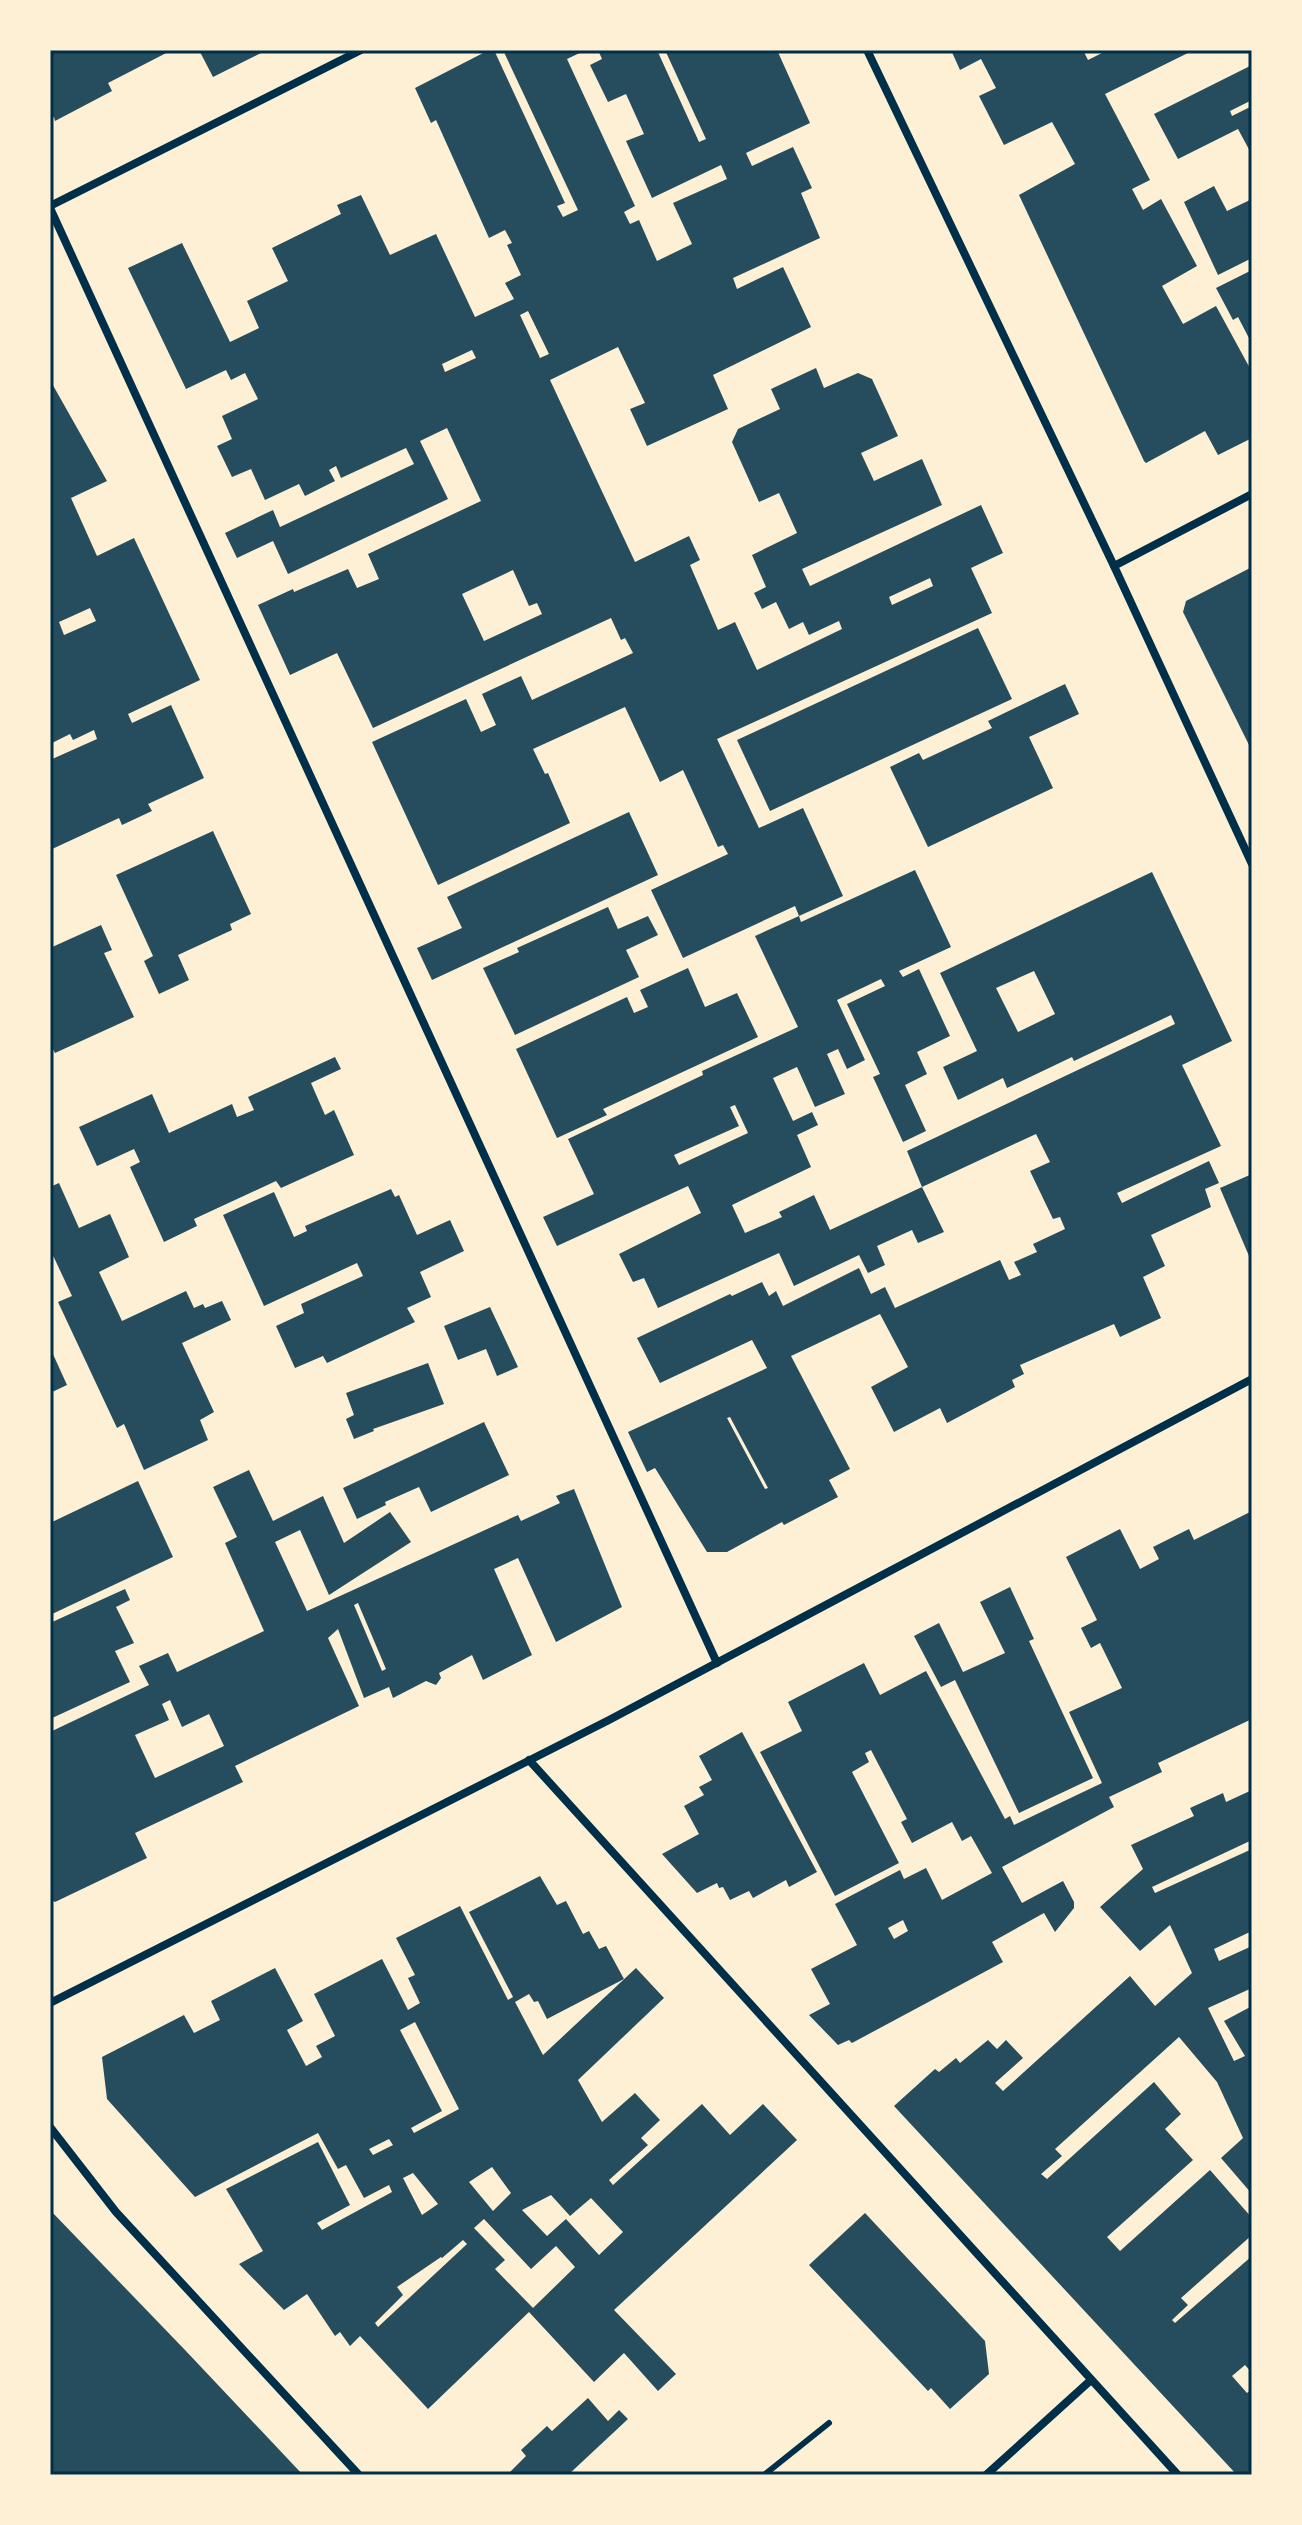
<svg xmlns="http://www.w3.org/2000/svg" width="1302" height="2525" viewBox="0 0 1302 2525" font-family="Arial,sans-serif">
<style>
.building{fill:#264d5e;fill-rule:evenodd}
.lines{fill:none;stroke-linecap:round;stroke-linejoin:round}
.service{stroke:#003049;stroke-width:6}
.minor{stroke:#003049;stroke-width:8}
.neatline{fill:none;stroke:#003049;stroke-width:3}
</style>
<rect width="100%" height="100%" fill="#fdf0d5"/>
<!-- building -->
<g class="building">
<polygon points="50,50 172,50 108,83 112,91 55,121 54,117 50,119"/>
<polygon points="199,50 267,50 213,77"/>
<path d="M489 50H494L565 203 557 206 563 217 578 210 503 50H586L567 59 635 206 624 212 630 224 639 220 657 261 692 244 673 203 727 179 721 165 652 198 626 141 644 134 626 94 608 102 590 65 602 59 598 50H657L699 142 706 139 665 50H777L810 123 746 153 752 166 793 147 812 188 801 193 820 238 733 278 737 289 783 267 811 327 713 375 728 409 647 446 630 409 645 403 618 347 550 380 635 562 689 536 700 560 690 565 718 630 735 622 757 670 842 629 839 621 809 635 803 622 789 629 776 602 762 609 754 593 766 587 752 555 797 533 779 493 759 502 732 442 738 429 780 409 771 389 816 368 824 388 858 373 872 379 898 436 861 453 874 481 922 459 942 505 802 569 810 586 981 505 1003 553 971 568 992 613 717 739 759 828 803 808 843 896 799 916 795 906 683 958 651 890 728 854 723 845 718 847 683 770 660 782 625 707 533 749 545 774 548 773 570 823 438 885 372 742 466 699 481 732 496 725 482 694 521 676 532 700 633 653 625 638 621 640 611 618 373 728 337 653 290 675 258 605 293 589 294 592 348 569 357 588 379 579 368 554 481 501 447 428 420 441 448 499 288 574 273 541 237 558 225 533 273 510 280 527 414 464 406 448 341 478 336 466 329 470 335 481 305 496 299 484 265 500 251 469 232 477 217 446 232 439 222 416 258 399 245 373 231 380 226 370 186 389 128 268 182 243 230 342 259 328 247 301 288 281 272 248 341 214 337 205 361 195 390 255 436 234 475 317 514 299 505 283 521 275 507 245 512 243 505 230 489 238 436 120 431 123 415 88ZM528 311 549 354 540 358 520 315ZM472 350 476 358 445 372 442 364ZM513 570 529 606 537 603 542 614 484 641 462 594ZM930 578 933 586 892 605 889 597Z"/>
<polygon points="951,50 1083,50 1088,60 1108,50 1194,50 1105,94 1150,180 1132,189 1143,210 1161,199 1197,266 1162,286 1183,324 1216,306 1252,372 1252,438 1218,455 1205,431 1146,463 1144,461 1019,195 1075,164 1052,122 1004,145 979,96 996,88 981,59 960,70"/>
<polygon points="1252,65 1252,100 1230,111 1232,116 1252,106 1252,155 1238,129 1178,159 1154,114"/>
<polygon points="1214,186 1227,211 1252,199 1252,258 1218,275 1184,202"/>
<polygon points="1252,270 1252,344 1238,317 1233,320 1216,288"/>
<path d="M50 380 107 481 71 498 97 556 134 538 200 680 128 714 132 723 171 705 204 778 148 804 152 811 122 825 119 818 50 850V760L97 739 94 730 73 740 70 734 50 744ZM90 608 96 621 64 635 59 622Z"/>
<polygon points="1252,567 1252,751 1183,612 1186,601"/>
<polygon points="978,628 1012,699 770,811 737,740"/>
<polygon points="1065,684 1079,714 1029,737 1053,788 928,847 890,767 919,753 923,760 992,728 988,721"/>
<polygon points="629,812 658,875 432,980 417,948 462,928 447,897"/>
<polygon points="213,831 251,914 230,924 232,930 178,955 189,980 159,994 144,961 153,956 116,875"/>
<path d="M915 870 951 947 899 971 903 977 919 969 950 1036 917 1052 927 1074 905 1085 926 1131 903 1142 873 1077 880 1074 847 1004 885 986 881 979 837 1000 865 1060 847 1069 838 1049 827 1054 845 1094 815 1107 797 1067 773 1078 793 1121 812 1112 818 1125 797 1135 811 1167 732 1205 745 1233 782 1217 779 1212 814 1195 830 1230 922 1187 907 1151 1175 1024 1171 1015 1074 1061 1072 1057 1007 1088 1003 1078 958 1100 943 1067 977 1051 940 973 1152 872 1232 1041 1182 1065 1221 1146 1117 1193 1122 1203 1209 1161 1219 1183 1205 1189 1211 1207 1151 1235 1165 1266 1143 1277 1161 1318 1120 1337 1114 1324 1020 1365 1024 1374 1012 1380 1015 1387 947 1423 940 1408 894 1432 871 1387 908 1367 880 1314 791 1356 850 1469 829 1480 838 1497 784 1525 782 1522 727 1552H707L655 1468 647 1472 628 1432 767 1368 752 1340 660 1383 637 1338 730 1294 732 1296 762 1282 769 1296 776 1291 783 1306 859 1268 871 1294 885 1287 895 1308 1000 1260 1009 1280 1021 1275 1014 1262 1037 1252 1033 1244 1065 1229 1060 1217 1053 1219 1030 1171 1050 1162 1036 1134 922 1187 944 1232 918 1243 912 1230 877 1246 885 1265 868 1273 859 1255 794 1286 779 1253 658 1308 644 1278 633 1282 619 1254 701 1213 688 1186 557 1246 543 1217 594 1194 568 1139 703 1075 702 1071 798 1027 755 936 799 916 801 922ZM1034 971 1055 1014 1018 1032 996 988ZM735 1105 748 1133 679 1165 674 1155 739 1126 730 1107ZM730 1417 768 1488 765 1489 727 1418Z"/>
<polygon points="608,907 618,929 648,916 658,935 626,950 639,977 515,1035 483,968 519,952 517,948"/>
<polygon points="101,925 112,950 104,953 134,1017 55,1053 50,1043 50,948"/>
<polygon points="688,968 705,1007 737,993 758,1037 603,1109 607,1115 557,1138 516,1049 627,997 634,1013 648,1007 640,990"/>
<polygon points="335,1057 341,1069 311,1083 325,1115 334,1110 354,1155 281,1188 276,1181 194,1219 197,1226 164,1242 130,1167 140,1162 134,1149 97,1166 79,1127 152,1094 169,1133 232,1104 237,1117 254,1110 248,1097"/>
<polygon points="1252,1174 1252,1263 1220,1188"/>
<polygon points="59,1183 79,1228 110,1214 129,1257 99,1272 122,1321 186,1291 194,1308 203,1304 205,1308 222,1301 231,1320 182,1343 214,1412 200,1420 208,1440 144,1470 124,1424 117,1428 58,1302 72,1296 50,1249 50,1187"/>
<polygon points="391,1189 395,1197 399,1195 417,1235 450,1220 464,1251 420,1272 431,1297 407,1308 415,1322 327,1363 323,1356 295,1368 276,1326 304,1313 301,1304 363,1276 357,1263 264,1306 223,1215 274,1192 294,1237 307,1231 305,1226"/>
<polygon points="490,1307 518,1367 497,1376 486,1349 458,1360 444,1326"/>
<polygon points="52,1352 67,1385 50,1393 50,1353"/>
<polygon points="428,1363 444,1404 373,1429 374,1431 354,1439 346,1419 354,1415 346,1393"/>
<polygon points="484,1422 509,1475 431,1512 419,1487 385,1502 386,1505 357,1519 343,1488"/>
<path d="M249 1470 273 1521 323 1496 344 1543 390 1512 411 1542 329 1595 300 1530 275 1542 307 1611 518 1515 521 1521 560 1503 556 1496 574 1489 622 1607 556 1642 518 1558 494 1569 532 1655 483 1680 472 1655 439 1673 441 1678 436 1685 426 1681 393 1698 389 1687 364 1698 338 1629 328 1638 359 1706 235 1766 243 1782 135 1833 147 1858 55 1902 50 1899V1732L149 1685 139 1666 168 1653 177 1672 264 1631 225 1543 237 1537 213 1487ZM358 1603 386 1669 382 1671 354 1605ZM170 1700 182 1727 209 1714 224 1746 155 1778 135 1735 169 1720 162 1704Z"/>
<polygon points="138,1481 173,1557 50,1615 50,1523"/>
<path d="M1252 1511V1719L1158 1763 1162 1772 1109 1797 1114 1807 1002 1867 1022 1903 1063 1881 1074 1902V1908L1055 1932 1044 1913 992 1942 1003 1962 852 2043 849 2040 838 2045 809 2015 830 2004 811 1969 857 1945 835 1904 900 1870 904 1879 926 1868 942 1900 992 1873 971 1836 962 1841 952 1822 912 1843 901 1822 907 1819 871 1750 865 1753 869 1762 852 1772 899 1863 835 1896 760 1752 802 1731 788 1702 864 1663 880 1695 926 1671 1005 1819 1010 1816 1014 1825 1102 1783 1069 1712 1122 1688 1100 1643 1091 1648 1081 1628 1097 1620 1066 1557 1120 1529 1140 1569 1159 1559 1153 1547 1189 1529 1194 1540ZM903 1920 908 1931 894 1939 888 1928Z"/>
<polygon points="1010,1587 1034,1639 1029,1641 1093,1778 1019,1813 955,1680 941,1687 914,1636 939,1623 963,1672 1005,1653 980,1602"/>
<polygon points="125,1589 130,1600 116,1607 134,1643 115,1651 130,1682 50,1719 50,1623"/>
<polygon points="742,1732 817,1872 789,1887 786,1880 753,1898 749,1891 730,1900 723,1887 719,1888 717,1883 697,1893 662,1854 699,1834 684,1806 704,1795 699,1787 712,1780 699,1756"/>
<polygon points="1252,1790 1252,1840 1152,1887 1155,1893 1252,1849 1252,1931 1214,1949 1219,1961 1252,1946 1252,1988 1208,2008 1234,2061 1245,2056 1224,2021 1252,2006 1252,2194 1221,2158 1243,2138 1217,2082 1179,2037 1055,2149 1062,2156 1041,2174 1047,2179 1154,2082 1181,2114 1165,2129 1193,2160 1107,2237 1120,2251 1210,2170 1252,2218 1252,2235 1181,2298 1188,2305 1172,2320 1175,2323 1252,2256 1252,2373 1245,2365 1232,2376 1247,2393 1252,2389 1252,2475 1237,2475 894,2106 935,2069 939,2072 956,2058 960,2063 988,2040 997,2049 1006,2040 1023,2058 995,2083 1003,2091 1130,1976 1155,2006 1192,1973 1170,1925 1140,1951 1100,1907 1143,1869 1131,1845 1194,1816 1190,1808 1223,1793 1226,1802"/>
<path d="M540 1876 557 1905 566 1901 583 1934 589 1931 599 1949 606 1946 624 1979 547 2019 538 2001 534 2002 529 1994 515 2002 543 2055 636 1968 664 1998 578 2080 602 2122 635 2093 660 2120 641 2138 648 2145 609 2180 613 2185 702 2104 730 2135 763 2104 797 2140 614 2310 676 2374 658 2391 624 2353 594 2382 529 2312 428 2409 360 2336 350 2346 340 2332 335 2336 307 2294 284 2310 239 2264 263 2251 226 2189 318 2142 350 2205 317 2223 322 2230 392 2192 389 2185 364 2198 346 2165 338 2169 318 2133 195 2197 107 2099 102 2057 184 2015 194 2033 220 2020 211 2001 275 1968 303 2021 287 2030 306 2066 322 2057 316 2046 335 2036 314 1994 382 1959 408 2010 420 2003 408 1978 415 1975 396 1938 460 1906 508 2000 513 1997 469 1912ZM415 2022 459 2109 414 2133 411 2128 442 2111 400 2030ZM389 2139 393 2145 373 2155 369 2149ZM492 2167 511 2193 493 2211 469 2182ZM413 2173 438 2204 422 2215 403 2178ZM551 2195 570 2216 591 2198 623 2232 599 2255 566 2219 547 2236 522 2210ZM484 2219 531 2269 556 2246 575 2267 533 2308 495 2269 505 2260 474 2228ZM463 2240 467 2244 378 2327 375 2323 403 2295 397 2287 441 2257 442 2258Z"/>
<polygon points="50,2210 185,2350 303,2475 50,2475"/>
<polygon points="865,2213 985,2341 989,2374 950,2409 931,2388 928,2391 809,2265"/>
<polygon points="588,2398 608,2421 619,2410 628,2419 568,2475 507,2475 526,2456 521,2450 547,2426 552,2431"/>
</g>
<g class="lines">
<!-- service -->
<polyline class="service" points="764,2475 829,2423"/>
<!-- minor -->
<g class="minor">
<polyline points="867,50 1114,566 1252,864"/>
<polyline points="50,206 361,50"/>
<polyline points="50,208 717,1663"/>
<polyline points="1114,566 1252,494"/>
<polyline points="529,1760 1178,2475"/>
<polyline points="50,2003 609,1720 1252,1379"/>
<polyline points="50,2127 116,2212 359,2475"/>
<polyline points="986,2475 1091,2380"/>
</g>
</g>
<!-- border -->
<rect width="1302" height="2525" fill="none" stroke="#fdf0d5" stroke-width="104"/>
<rect x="52" y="52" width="1198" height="2421" class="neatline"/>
</svg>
